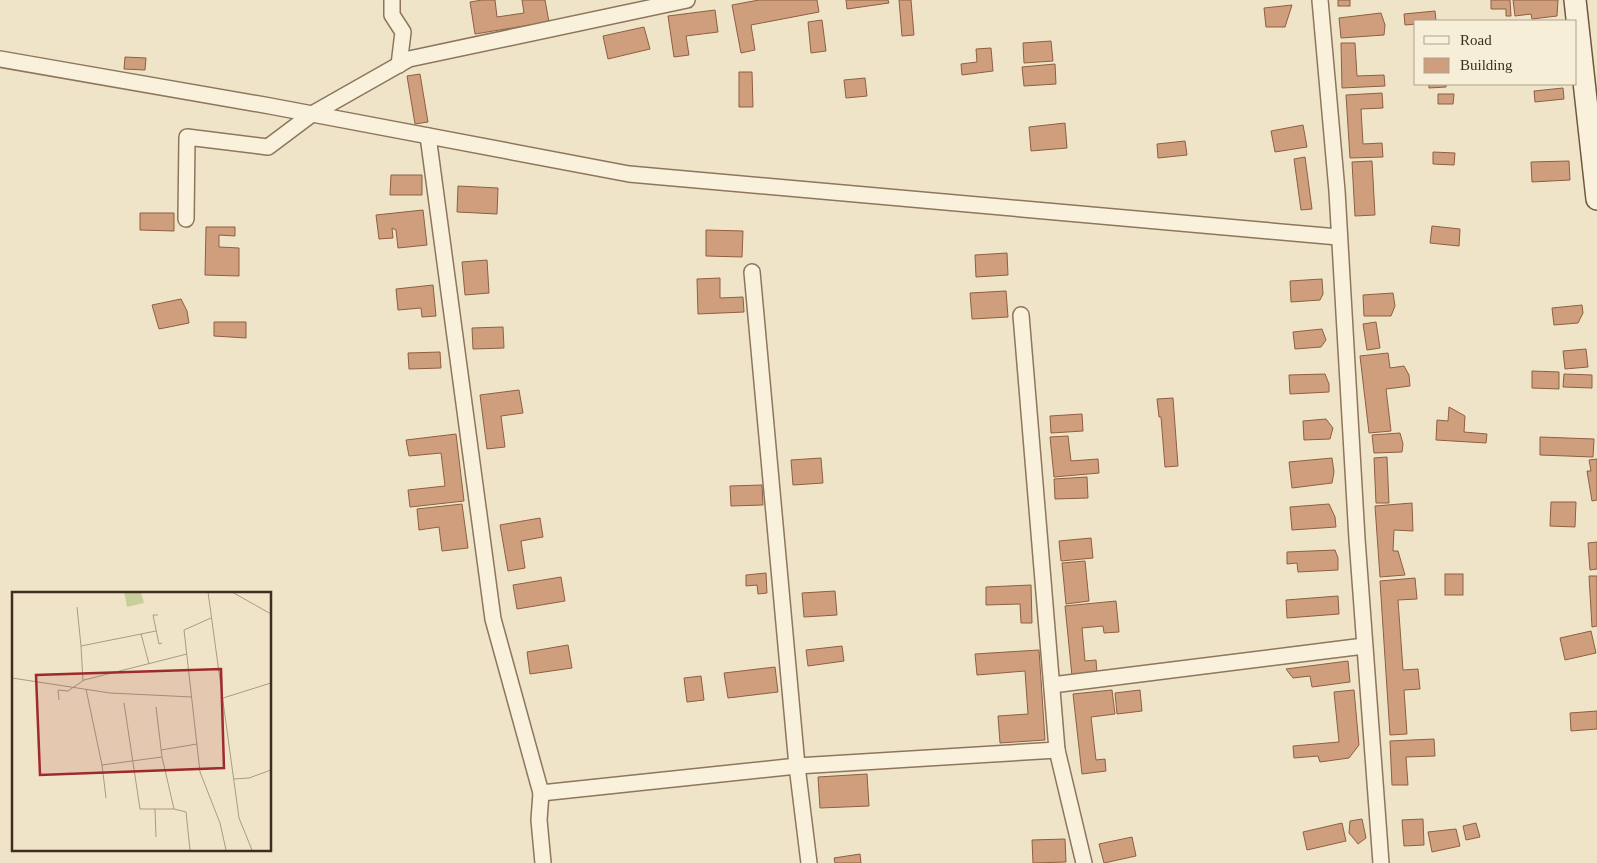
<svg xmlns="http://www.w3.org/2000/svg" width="1597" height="863" viewBox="0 0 1597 863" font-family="'Times New Roman',serif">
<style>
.building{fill:#cf9f7d;stroke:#8d5f41}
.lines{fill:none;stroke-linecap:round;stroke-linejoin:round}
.street-casing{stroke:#8d765c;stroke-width:18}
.secondary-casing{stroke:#6f573f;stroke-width:24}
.street{stroke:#faf1dc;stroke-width:15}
.secondary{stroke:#faf1dc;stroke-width:21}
.inset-road{fill:none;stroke:#a89b85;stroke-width:1}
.view{fill:#9e2a2b;fill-opacity:0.15;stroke:#9e2a2b;stroke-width:2.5}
.inset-edge{fill:none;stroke:#3d2e20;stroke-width:2.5}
</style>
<rect width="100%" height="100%" fill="#f0e4c8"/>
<!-- building -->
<g class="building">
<polygon points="482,0 495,0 497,17 524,13 522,0 545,0 549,22 475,34 470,2"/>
<polygon points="759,0 817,0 819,12 751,25 755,50 741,53 732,5"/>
<polygon points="846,0 888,0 889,3 847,9"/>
<polygon points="899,0 911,0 914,35 902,36"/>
<rect x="1338" y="0" width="12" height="6"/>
<polygon points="1491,0 1510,0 1511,16 1506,16 1506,9 1491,9"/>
<polygon points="1513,0 1558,0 1557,16 1532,19 1531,14 1515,16"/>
<polygon points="1292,5 1285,27 1266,27 1264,8"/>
<polygon points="715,10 718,32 686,36 689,55 674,57 668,16"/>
<polygon points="1435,11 1436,21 1416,21 1416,24 1405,25 1404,14"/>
<polygon points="1381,13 1385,25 1384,35 1341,38 1339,18"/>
<polygon points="822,20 826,51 811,53 808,22"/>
<polygon points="644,27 650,49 608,59 603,36"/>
<polygon points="1051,41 1053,61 1024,63 1023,43"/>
<polygon points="1341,43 1355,43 1357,76 1384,75 1385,86 1342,88"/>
<polygon points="991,48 993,71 962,75 961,64 977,62 976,49"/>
<polygon points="125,57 146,58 145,70 124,69"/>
<polygon points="1055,64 1056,84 1024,86 1022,67"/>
<polygon points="739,72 752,72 753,107 739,107"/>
<polygon points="420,74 428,122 415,124 407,76"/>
<polygon points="865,78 867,96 846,98 844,80"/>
<polygon points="1429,84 1446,84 1446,87 1429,88"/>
<polygon points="1563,88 1564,99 1535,102 1534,91"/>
<polygon points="1382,93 1383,108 1361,109 1363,144 1382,143 1383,157 1350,158 1346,95"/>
<polygon points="1438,94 1454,94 1453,104 1438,104"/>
<polygon points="1065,123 1067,148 1031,151 1029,127"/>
<polygon points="1303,125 1307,147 1275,152 1271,131"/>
<polygon points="1185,141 1187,155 1158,158 1157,144"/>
<polygon points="1433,152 1455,153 1454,165 1433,164"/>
<polygon points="1305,157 1312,209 1301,210 1294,159"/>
<polygon points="1372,161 1375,215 1355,216 1352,162"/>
<polygon points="1569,161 1570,180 1532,182 1531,162"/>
<polygon points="391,175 422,175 422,195 390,195"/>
<polygon points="458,186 498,188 497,214 457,212"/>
<polygon points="423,210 427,245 398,248 396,230 392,228 393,238 379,239 376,215"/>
<polygon points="140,213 174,213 174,231 140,230"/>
<polygon points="1432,226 1460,229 1459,246 1430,243"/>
<polygon points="206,227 235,227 235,236 219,235 219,247 239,248 239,276 205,275"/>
<polygon points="706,230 743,231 742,257 706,256"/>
<polygon points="1007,253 1008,275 976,277 975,255"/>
<polygon points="487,260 489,293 465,295 462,262"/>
<polygon points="720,278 720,298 743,297 744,312 698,314 697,279"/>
<polygon points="1322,279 1323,294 1320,300 1291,302 1290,281"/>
<polygon points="433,285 436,316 422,317 421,308 398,310 396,289"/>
<polygon points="1006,291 1008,317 972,319 970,293"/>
<polygon points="1393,293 1395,306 1391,316 1364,316 1363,295"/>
<polygon points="181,299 187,311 189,323 159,329 152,305"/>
<polygon points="1582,305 1583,313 1578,323 1554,325 1552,308"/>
<polygon points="214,322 246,322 246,338 214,336"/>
<polygon points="1376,322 1380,348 1367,350 1363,324"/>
<polygon points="503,327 504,348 473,349 472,328"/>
<polygon points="1322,329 1326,340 1321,347 1295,349 1293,332"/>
<polygon points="1586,349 1588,367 1565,369 1563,351"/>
<polygon points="440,352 441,368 409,369 408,353"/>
<polygon points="1388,353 1390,368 1404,366 1409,375 1410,386 1386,389 1391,431 1369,433 1360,356"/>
<polygon points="1532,371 1559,372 1559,389 1532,388"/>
<polygon points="1325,374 1329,384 1329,392 1290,394 1289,375"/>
<polygon points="1564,374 1592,375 1592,388 1563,387"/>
<polygon points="519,390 523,413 501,416 505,447 487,449 480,395"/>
<polygon points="1173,398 1178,466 1165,467 1161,417 1159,417 1157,399"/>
<polygon points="1449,407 1465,416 1464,432 1487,434 1486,443 1436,440 1437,420 1448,421"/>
<polygon points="1082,414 1083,431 1051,433 1050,416"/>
<polygon points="1326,419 1333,428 1330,439 1304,440 1303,421"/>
<polygon points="1400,433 1403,444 1402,452 1374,453 1372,435"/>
<polygon points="456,434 464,501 410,507 408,490 445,486 441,453 409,456 406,440"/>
<polygon points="1068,436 1071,461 1098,459 1099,473 1054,477 1050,437"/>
<polygon points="1540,437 1594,439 1593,457 1540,455"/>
<polygon points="1387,457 1389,503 1376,503 1374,458"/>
<polygon points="821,458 823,483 793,485 791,460"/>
<polygon points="1332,458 1334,472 1332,483 1292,488 1289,462"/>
<polygon points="1597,459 1597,500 1592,501 1587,471 1591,471 1589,460"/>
<polygon points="1087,477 1088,498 1055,499 1054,479"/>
<polygon points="762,485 763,505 731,506 730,486"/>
<polygon points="1551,502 1576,502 1575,527 1550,526"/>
<polygon points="1412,503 1413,531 1394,530 1393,551 1398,551 1405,575 1380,577 1375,506"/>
<polygon points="462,504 468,548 442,551 439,527 419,530 417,509"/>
<polygon points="1329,504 1335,517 1336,527 1292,530 1290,507"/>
<polygon points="540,518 543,537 521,541 525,568 508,571 500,525"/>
<polygon points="1091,538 1093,558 1061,561 1059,541"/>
<polygon points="1597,542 1597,569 1590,570 1588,543"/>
<polygon points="1335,550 1338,558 1338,570 1298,572 1297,563 1287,564 1287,552"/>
<polygon points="1085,561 1089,601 1066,604 1062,563"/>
<polygon points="766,573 767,593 758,594 757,585 746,586 746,575"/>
<rect x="1445" y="574" width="18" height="21"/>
<polygon points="1589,576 1597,576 1597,626 1592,627"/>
<polygon points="561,577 565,601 517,609 513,585"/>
<polygon points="1415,578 1417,599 1398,600 1403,670 1418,669 1420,689 1404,690 1407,734 1390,735 1380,581"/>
<polygon points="1031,585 1032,623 1021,623 1020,604 986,605 986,587"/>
<polygon points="835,591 837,615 804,617 802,593"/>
<polygon points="1338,596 1339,614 1287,618 1286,600"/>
<polygon points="1116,601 1119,632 1104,633 1103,626 1082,628 1085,661 1096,660 1097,674 1072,676 1065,606"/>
<polygon points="1591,631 1596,653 1565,660 1560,638"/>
<polygon points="568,645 572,668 530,674 527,652"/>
<polygon points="842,646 844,661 808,666 806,650"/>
<polygon points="1039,650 1045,740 1000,743 998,716 1028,714 1025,671 977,675 975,654"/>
<polygon points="1348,661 1350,682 1312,687 1310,676 1293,678 1286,669"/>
<polygon points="775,667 778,692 728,698 724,673"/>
<polygon points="701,676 704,700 687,702 684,678"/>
<polygon points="1112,690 1115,714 1091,717 1096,760 1105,759 1106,771 1082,774 1073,694"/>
<polygon points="1140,690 1142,711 1117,714 1115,693"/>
<polygon points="1354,690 1359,745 1349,758 1320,762 1318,756 1294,758 1293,746 1339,742 1334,692"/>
<polygon points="1597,711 1597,729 1571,731 1570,713"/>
<polygon points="1434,739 1435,756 1406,757 1408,785 1392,785 1390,741"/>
<polygon points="867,774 869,806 820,808 818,777"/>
<polygon points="1362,819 1366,838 1358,844 1349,833 1350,821"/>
<polygon points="1423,819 1424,845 1404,846 1402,820"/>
<polygon points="1342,823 1346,841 1307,850 1303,832"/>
<polygon points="1476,823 1480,837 1466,840 1463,826"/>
<polygon points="1456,829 1460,846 1432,852 1428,832"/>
<polygon points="1132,837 1136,856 1104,863 1099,844"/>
<polygon points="1065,839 1066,862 1033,863 1032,840"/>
<polygon points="860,854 861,863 835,863 834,858"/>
</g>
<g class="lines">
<!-- street casing -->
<g class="street-casing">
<g id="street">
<polyline points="392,0 392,15 403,32 399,65"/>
<polyline points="1320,0 1337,191 1357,539 1381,863"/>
<polyline points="0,59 270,106 629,174 1338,237"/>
<polyline points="428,136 493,619 541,793 797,766 1057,750 1021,315"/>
<polyline points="186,219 187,137 268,147 312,114 409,59 687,0"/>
<polyline points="752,272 797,766 809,863"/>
<polyline points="1052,685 1364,646"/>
<polyline points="1057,750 1084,863"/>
<polyline points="541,793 539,820 543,863"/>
</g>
</g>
<!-- secondary casing -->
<g class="secondary-casing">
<polyline id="secondary" points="1575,0 1597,199"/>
</g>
<!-- street -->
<use href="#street" class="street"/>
<!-- secondary -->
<use href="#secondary" class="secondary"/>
</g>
<!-- overview -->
<g transform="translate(12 592)">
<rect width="259" height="259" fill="#f0e4c8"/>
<path d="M112 0H129L132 11 115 15Z" fill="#c9cf9b"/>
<path class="inset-road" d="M196 0 227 226 240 258M220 0 259 22M65 15 69 54M146 23H141L147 52 150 51M199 26 172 38 188 180 208 231 214 258M129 42 144 39M0 86 98 101 180 105M71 89 69 54 129 42 137 72M74 97 90 173 150 165 144 115M211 106 259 91M47 108 46 98 56 99 72 88 175 62M112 111 128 217H162M149 158 185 152M150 165 162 217 174 220 178 258M90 173 94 206M222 187 237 186 259 178M143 217 144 245"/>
<path class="view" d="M209 77 212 176 28 183 24 83Z"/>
<rect width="259" height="259" class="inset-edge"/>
</g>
<!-- legend -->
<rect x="1414" y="20" width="162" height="65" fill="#f7eed8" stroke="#ada18e"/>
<rect x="1424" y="36" width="25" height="8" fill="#faf1dc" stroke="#ada18e"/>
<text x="1460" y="45" font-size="15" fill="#3d2e20">Road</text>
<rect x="1424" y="58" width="25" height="15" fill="#cf9f7d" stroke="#ada18e"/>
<text x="1460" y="70" font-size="15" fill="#3d2e20">Building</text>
</svg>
